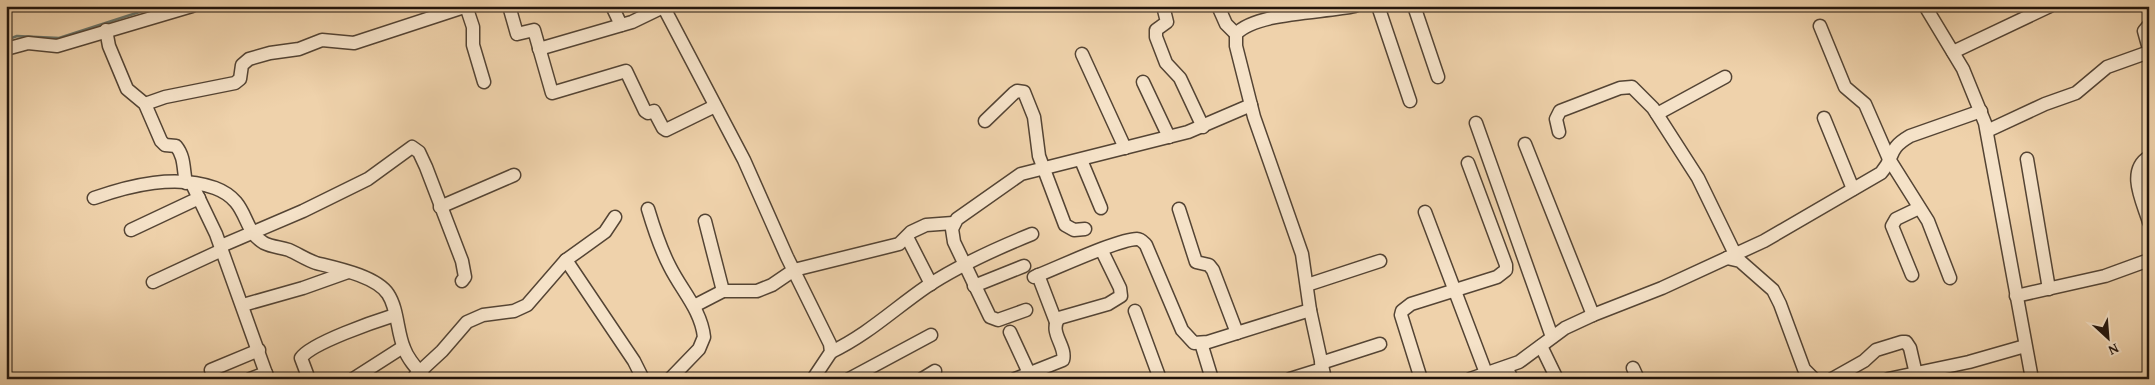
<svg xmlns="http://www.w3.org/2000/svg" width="2155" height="385" viewBox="0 0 2155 385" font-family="'Gentium Book Plus',serif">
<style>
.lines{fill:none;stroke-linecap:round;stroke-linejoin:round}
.stream{stroke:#6a766c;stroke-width:2.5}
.minor-casing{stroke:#544434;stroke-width:15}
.minor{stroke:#f5e2c8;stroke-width:12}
</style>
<rect width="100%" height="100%" fill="#efd2ab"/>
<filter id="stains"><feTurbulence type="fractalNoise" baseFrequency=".004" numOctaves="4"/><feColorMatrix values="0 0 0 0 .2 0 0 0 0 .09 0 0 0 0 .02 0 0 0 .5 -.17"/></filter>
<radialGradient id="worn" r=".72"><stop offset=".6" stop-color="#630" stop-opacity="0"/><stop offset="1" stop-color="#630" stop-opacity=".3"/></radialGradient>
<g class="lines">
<!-- stream -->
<polyline class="stream" points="6,40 17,36 59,38 158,6"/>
<!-- minor casing -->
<g class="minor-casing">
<g id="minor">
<polyline points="466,6 473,27 473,45 484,82"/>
<polyline points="509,6 517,34 534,30 552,93 626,71 645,111 648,113 654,111 663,128 666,130 715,106"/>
<polyline points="612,6 621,25"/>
<polyline points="663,6 744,160 787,257 830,344 831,352 813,379"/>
<polyline points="1163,6 1167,22 1156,30 1156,37 1166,63 1180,78 1203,127"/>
<polyline points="1218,6 1226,24 1236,34"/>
<polyline points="1378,6 1410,101"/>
<polyline points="1414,6 1438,77"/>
<polyline points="1925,6 1963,69 1985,123 2032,379"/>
<polyline points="2149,25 2144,31 2149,49"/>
<polyline points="1820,26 1845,87 1865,104 1889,159 1928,221 1950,278"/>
<path d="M106 30 109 46 127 89 145 104 161 141 165 145 176 146C185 157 183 169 186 183"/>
<polyline points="6,49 28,43 57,46 192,6"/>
<polyline points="539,49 632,22 663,7"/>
<polyline points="1953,52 2050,6"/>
<polyline points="1082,54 1125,148"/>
<polyline points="1143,82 1169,137"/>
<polyline points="145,104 165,97 235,83 240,79 242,65 249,59 270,53 299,49 322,40 354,43 467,6"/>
<polyline points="1657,114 1725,77"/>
<polyline points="1824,118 1853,189"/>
<polyline points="985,121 1014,93 1017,91 1024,92 1034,117 1039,156 1065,225 1074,230 1085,229"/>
<polyline points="1476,123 1552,337"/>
<polyline points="1987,131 2045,104 2076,93 2107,67 2149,52"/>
<polyline points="1559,132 1556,119 1560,111 1620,88 1632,87 1653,108 1698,178 1735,254"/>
<polyline points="1525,144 1593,315"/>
<path d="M2149 157C2126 171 2143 202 2149 222"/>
<polyline points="2027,159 2049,289"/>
<polyline points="1081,160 1101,208"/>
<polyline points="192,184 216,234 268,379"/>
<path d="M94 198C131 185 176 174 215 188 250 201 241 230 264 243 272 247 280 247 289 250 298 254 307 260 316 263 336 268 376 276 388 294 398 309 397 332 404 348 408 360 418 370 426 379"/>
<polyline points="440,207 514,175"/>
<path d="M648 209C654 229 660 248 670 267 682 291 701 310 704 337L699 349 670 379"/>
<polyline points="1179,209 1196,262 1209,265 1213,270 1237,333"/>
<polyline points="1425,212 1486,373"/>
<polyline points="705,221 723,291"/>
<polyline points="131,230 199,198"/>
<polyline points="907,237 931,284"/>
<polyline points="221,246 303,211 368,179 412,147 419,152 426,167 462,261 465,277 462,281"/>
<polyline points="1727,258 1740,261 1773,290 1780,304 1804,369 1814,379"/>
<polyline points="566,260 634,361 643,379"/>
<polyline points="1038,275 1056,322"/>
<polyline points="1912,275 1892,226 1896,219 1919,208"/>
<path d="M1034 277C1055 269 1118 239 1137 239 1141 239 1143 242 1146 245L1182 330 1194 343 1208 342 1310 310"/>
<polyline points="153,282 222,250"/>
<polyline points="1307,285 1380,261"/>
<polyline points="974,286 1024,266"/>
<polyline points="2016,296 2105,276 2149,260"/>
<polyline points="243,305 303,288 348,272"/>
<polyline points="694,306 723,291 757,291 772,285 794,270 899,244 911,232 926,225 953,223"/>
<polyline points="1026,310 998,320 990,317 954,242 952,229 957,219 1021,174 1188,132 1251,105"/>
<polyline points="1135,311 1160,379"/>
<polyline points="1010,332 1029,373"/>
<polyline points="1201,343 1212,379"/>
<polyline points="1541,346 1557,379"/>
<path d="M831 352C867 335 894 309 926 287 959 265 995 249 1032 234"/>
<polyline points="1321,363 1380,344"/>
<polyline points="1506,367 1512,379"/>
<polyline points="1633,368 1638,379"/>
<polyline points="211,370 259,350"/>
<polyline points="415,376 442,351 467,322 483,315 514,311 527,305 566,260 605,232 615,217"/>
<polyline points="250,379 266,373"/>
<path d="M306 379 307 374 301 358C311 343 376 321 395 315"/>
<polyline points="353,379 403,347"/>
<polyline points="849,379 931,335"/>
<polyline points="922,379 935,371"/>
<path d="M1015 379 1063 360C1067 346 1048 332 1059 318L1108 304 1121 296 1120 288 1102 251"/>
<polyline points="1290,379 1322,369"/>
<path d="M1325 379 1310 310 1302 254 1254 117 1236 46V34C1256 12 1324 13 1355 6"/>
<polyline points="1421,379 1401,315 1402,311 1411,304 1497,277 1506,270 1506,265 1468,163"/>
<path d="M1470 379 1519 362 1565 328 1593 315 1662 288 1764 241 1881 173C1896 156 1886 150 1910 136L1981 111"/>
<polyline points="1832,379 1864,361 1876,350 1902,342 1906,342 1910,348 1916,374"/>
<polyline points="1888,379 1969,362 2025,346"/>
</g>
</g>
<!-- minor -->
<use href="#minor" class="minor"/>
</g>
<!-- margin -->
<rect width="2155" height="385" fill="none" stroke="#efd2ab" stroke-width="25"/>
<rect x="8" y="8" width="2140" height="370" fill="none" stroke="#21140c" stroke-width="2.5"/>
<rect x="12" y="12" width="2130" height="360" fill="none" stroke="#21140c"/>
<!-- north arrow -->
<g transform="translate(2108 338) rotate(154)" stroke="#f5e2c8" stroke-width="4" paint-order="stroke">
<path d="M0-4L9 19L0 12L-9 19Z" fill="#21140c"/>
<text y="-8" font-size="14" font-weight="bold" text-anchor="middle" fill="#21140c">N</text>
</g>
<rect width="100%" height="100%" filter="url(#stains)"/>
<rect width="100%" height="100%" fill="url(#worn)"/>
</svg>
